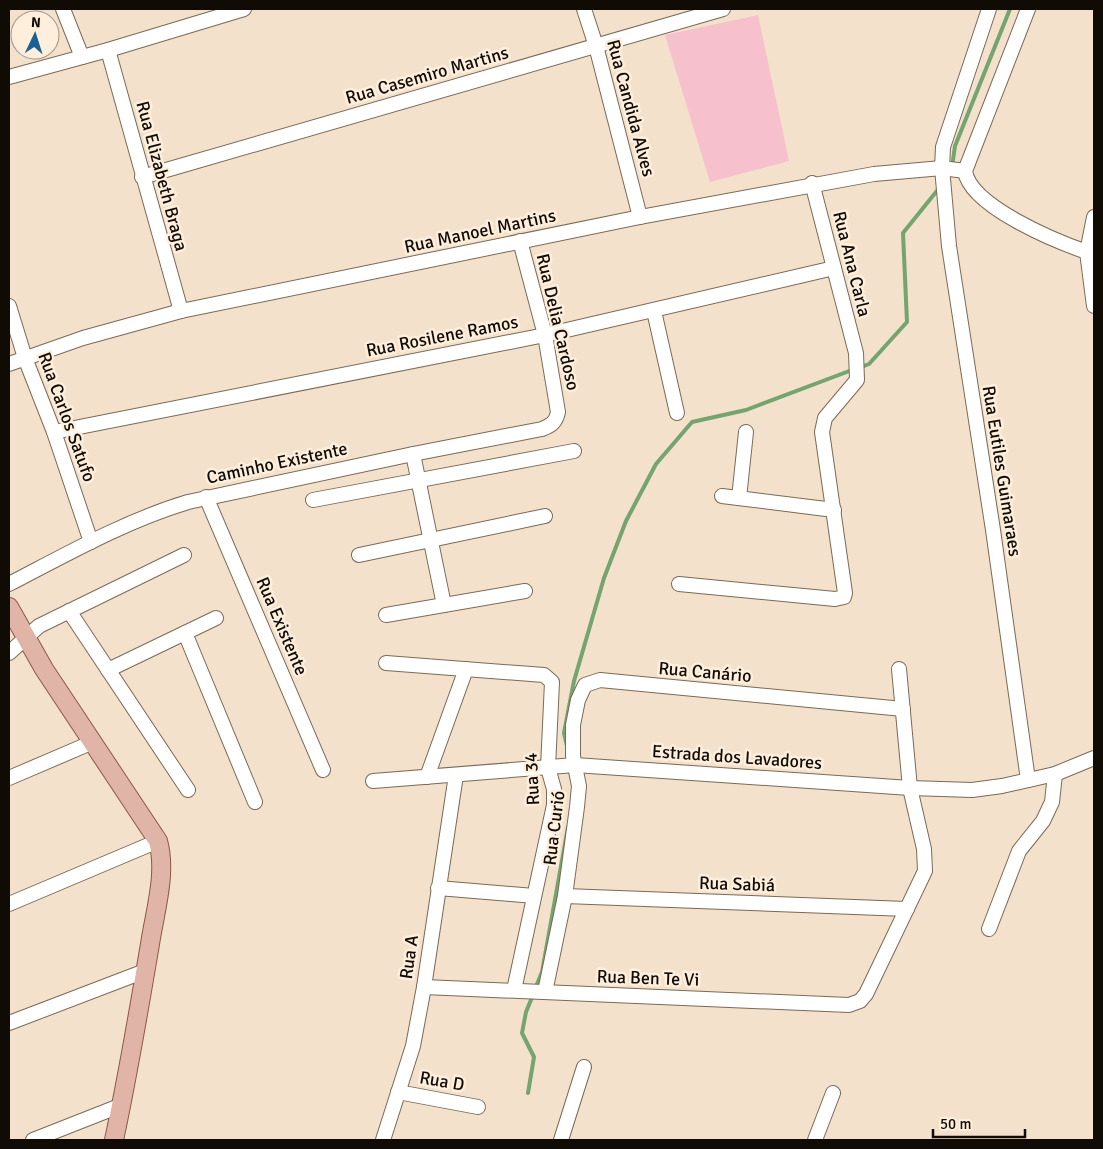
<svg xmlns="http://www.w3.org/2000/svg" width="1103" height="1149" viewBox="0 0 1103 1149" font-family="Signika,sans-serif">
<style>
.green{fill:#f7c0cd}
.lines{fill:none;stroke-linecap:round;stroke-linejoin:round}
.stream{stroke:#74a46f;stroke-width:4}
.minor-casing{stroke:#7a6a56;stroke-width:16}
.major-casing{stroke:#8b5848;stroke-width:20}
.minor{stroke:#fff;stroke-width:14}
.major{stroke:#e0b4a7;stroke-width:18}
.labels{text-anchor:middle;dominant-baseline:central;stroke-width:5;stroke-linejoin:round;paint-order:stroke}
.street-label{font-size:18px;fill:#110b05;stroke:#feefdd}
</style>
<rect width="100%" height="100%" fill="#f4e1cb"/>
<!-- green -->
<polygon class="green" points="758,15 789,161 710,182 665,35"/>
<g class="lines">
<!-- stream -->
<g class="stream">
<polyline points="952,167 955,146 1010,9"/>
<polyline points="859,368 869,364 907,322 903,233 940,187"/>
<polyline points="567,746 564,733 574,681 604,578 626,521 656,464 692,422 746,410 852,370"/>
<polyline points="535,989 542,972 568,827"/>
<polyline points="528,1093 534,1057 522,1033 526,1012 533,995"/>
</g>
<!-- minor casing -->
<g class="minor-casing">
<g id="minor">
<polyline points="63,9 82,57"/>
<polyline points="584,9 596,46 640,217"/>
<polyline points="989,9 943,147 942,168 949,246 993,530 1028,780"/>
<path d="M1028 9 965 171C970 206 1055 241 1087 252"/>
<polyline points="108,50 181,311"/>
<polyline points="9,77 108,50 244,9"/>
<polyline points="142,177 723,9"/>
<polyline points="1094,217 1087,252 1094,306"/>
<polyline points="9,306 25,358 54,432 91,542"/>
<polyline points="654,311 677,413"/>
<polyline points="9,364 83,338 181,311 640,217 874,174 942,168 965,171"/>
<polyline points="54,432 545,335 834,268"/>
<polyline points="413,454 444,605"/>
<polyline points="722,496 834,510"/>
<polyline points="206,497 323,770"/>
<polyline points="739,498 746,432"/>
<polyline points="313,500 574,451"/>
<polyline points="359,555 545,516"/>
<path d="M9 584C67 554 125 521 188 502L413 454 542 429C552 425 556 422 558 412L545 335 520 241"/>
<polyline points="679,584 835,599 844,597 845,593 822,432 825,418 857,380 856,353 812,183"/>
<polyline points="69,611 188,790"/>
<polyline points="386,615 525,591"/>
<polyline points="185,633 255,802"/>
<polyline points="9,653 39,626 184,555"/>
<polyline points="386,663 544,675 552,682 548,768 554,789 554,805 514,990"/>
<polyline points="108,670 216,618"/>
<polyline points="427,777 466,669"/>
<polyline points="9,778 93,742"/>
<polyline points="373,781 575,765 910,788 972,790 1002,786 1055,774 1094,758"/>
<polyline points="438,888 534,896"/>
<polyline points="565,896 907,909"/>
<polyline points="9,904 158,841"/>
<polyline points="989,929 1019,851 1043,821 1052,802 1055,774"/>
<polyline points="424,987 849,1005 860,1001 866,994 925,871 924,849 910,788 899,669"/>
<polyline points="545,992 565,896 577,807 579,786 573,756 573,725 578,700 585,685 600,680 903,709"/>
<polyline points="9,1023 145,971"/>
<polyline points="398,1092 478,1107"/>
<polyline points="33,1140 122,1105"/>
<polyline points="383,1140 413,1046 424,987 456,775"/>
<polyline points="561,1140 584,1067"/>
<polyline points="815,1140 833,1093"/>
</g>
</g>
<!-- major casing -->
<g class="major-casing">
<path id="major" d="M9 607 44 669 158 841C167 873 155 911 150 944 139 1009 128 1075 114 1140"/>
</g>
<!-- minor -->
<use href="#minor" class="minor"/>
<!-- major -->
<use href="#major" class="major"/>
</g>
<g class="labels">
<!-- street labels -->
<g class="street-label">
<text transform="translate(427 75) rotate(-16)">Rua Casemiro Martins</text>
<text transform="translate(631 108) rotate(75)">Rua Candida Alves</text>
<text transform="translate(162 176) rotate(75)">Rua Elizabeth Braga</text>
<text transform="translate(480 231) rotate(-12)">Rua Manoel Martins</text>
<text transform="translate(852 264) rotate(76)">Rua Ana Carla</text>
<text transform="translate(558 322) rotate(77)">Rua Delia Cardoso</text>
<text transform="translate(442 336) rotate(-11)">Rua Rosilene Ramos</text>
<text transform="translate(67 417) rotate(70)">Rua Carlos Satufo</text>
<text transform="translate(277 463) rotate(-12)">Caminho Existente</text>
<text transform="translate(1002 471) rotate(81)">Rua Eutiles Guimaraes</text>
<text transform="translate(282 626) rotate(67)">Rua Existente</text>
<text transform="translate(705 672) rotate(5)">Rua Canário</text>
<text transform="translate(737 757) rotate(4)">Estrada dos Lavadores</text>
<text transform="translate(532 779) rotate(-93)">Rua 34</text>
<text transform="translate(554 828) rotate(-83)">Rua Curió</text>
<text transform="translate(737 884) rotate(2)">Rua Sabiá</text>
<text transform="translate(409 957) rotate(-82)">Rua A</text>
<text transform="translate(648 978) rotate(2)">Rua Ben Te Vi</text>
<text transform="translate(442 1081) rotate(10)">Rua D</text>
</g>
</g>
<!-- border -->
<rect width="1103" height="1149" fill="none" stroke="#110b05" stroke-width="20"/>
<!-- north arrow -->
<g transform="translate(35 35) rotate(4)"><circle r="24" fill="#feefdd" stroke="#9f9487"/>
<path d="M0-4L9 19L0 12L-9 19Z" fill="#1c6196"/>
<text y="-8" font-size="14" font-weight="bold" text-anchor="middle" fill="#110b05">N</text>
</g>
<!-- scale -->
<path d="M933 1129v8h92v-8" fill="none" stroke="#110b05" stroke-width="2.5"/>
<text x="940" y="1129" font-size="15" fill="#110b05" stroke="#feefdd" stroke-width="4" paint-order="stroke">50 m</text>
</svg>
